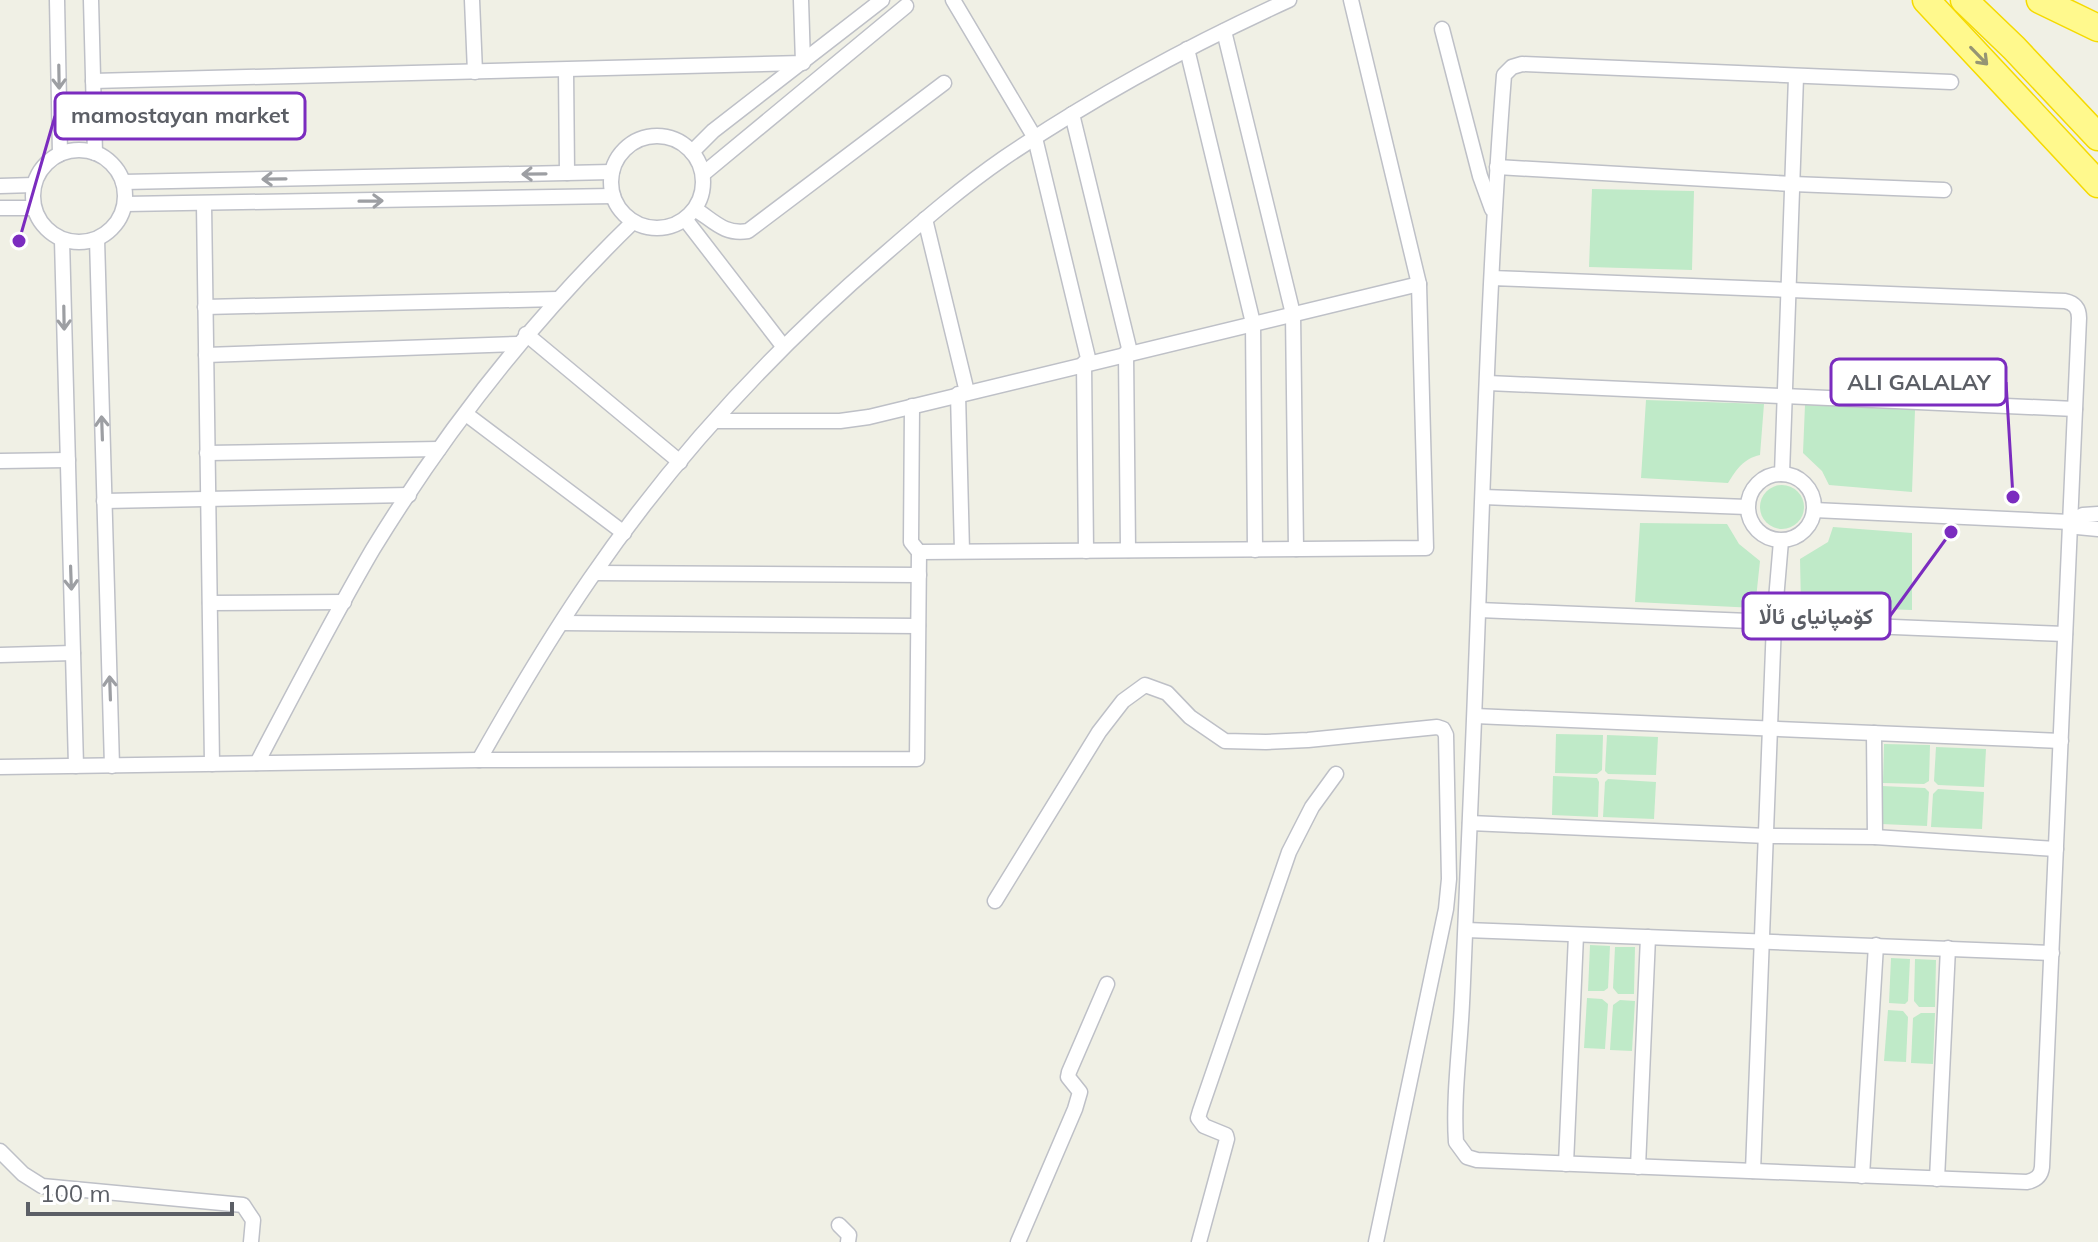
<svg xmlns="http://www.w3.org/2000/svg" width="2098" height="1242" viewBox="0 0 2098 1242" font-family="Mulish,Vazirmatn,sans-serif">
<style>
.green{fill:#bfeac8}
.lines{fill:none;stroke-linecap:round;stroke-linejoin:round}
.minor-casing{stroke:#bec0c7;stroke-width:17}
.motorway-casing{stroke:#f5da00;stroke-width:29}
.minor{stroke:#fff;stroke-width:14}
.motorway{stroke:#fff98d;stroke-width:26}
.oneway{stroke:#959574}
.oneway2{stroke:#9d9fa3}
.leader{fill:none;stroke:#7b2cbf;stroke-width:3}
.callout-dot{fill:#7b2cbf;stroke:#fff;stroke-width:3}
.callout{fill:#fff;stroke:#7b2cbf;stroke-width:3}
.callout-label{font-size:22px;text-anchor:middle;font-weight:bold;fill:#5c5f66}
</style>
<rect width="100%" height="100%" fill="#f0f0e5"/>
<!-- green -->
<g class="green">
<polygon points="1592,189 1694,191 1692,270 1589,267"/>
<path d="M1646 400 1764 404 1760 455C1743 459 1737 469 1728 483L1641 478Z"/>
<polygon points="1805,405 1915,410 1912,492 1829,485 1822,471 1803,453"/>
<circle cx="1782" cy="507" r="22"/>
<polygon points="1640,523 1727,524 1739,544 1760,561 1755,608 1635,602"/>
<polygon points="1833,527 1912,533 1912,610 1801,606 1800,559 1828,542"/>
<polygon points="1556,734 1603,735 1602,770 1597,774 1555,773"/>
<polygon points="1607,735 1658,737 1656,775 1608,774 1605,771"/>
<polygon points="1884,744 1930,745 1929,781 1924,784 1883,783"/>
<polygon points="1936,747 1986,749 1984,787 1938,785 1934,781"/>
<polygon points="1553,776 1597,778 1599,782 1598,817 1552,815"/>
<polygon points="1608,779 1656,782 1654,819 1603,817 1605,782"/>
<polygon points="1882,786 1925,788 1929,792 1927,826 1881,824"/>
<polygon points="1938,789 1984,792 1982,829 1931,827 1933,794"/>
<polygon points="1590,945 1610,946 1608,988 1604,991 1588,991"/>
<polygon points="1615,947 1635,947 1634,994 1618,994 1613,988"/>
<polygon points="1891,958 1910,959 1908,1001 1905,1004 1889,1003"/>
<polygon points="1915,959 1936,960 1935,1007 1919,1007 1914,1001"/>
<polygon points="1587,998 1602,999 1608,1004 1605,1049 1584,1048"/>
<polygon points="1620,1000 1635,1001 1632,1051 1610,1050 1613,1005"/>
<polygon points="1888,1010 1903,1011 1908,1017 1906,1062 1884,1061"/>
<polygon points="1921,1013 1935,1013 1933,1064 1911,1063 1913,1018"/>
</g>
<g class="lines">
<!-- minor casing -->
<g class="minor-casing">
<g id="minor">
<polyline points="57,0 60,154"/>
<polyline points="91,0 95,153"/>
<polyline points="472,0 475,72"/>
<polyline points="953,0 1035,138 1089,362"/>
<polyline points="1442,29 1480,176 1492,209"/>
<polyline points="1224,31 1293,314 1296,549"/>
<polyline points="1187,49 1253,323 1255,550"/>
<polyline points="566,70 567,173"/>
<polyline points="93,81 803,63 801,0"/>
<polyline points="1072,114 1130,352"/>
<circle cx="657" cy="182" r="46"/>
<circle cx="79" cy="196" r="46"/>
<polyline points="692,152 713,131 882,0"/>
<polyline points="1497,167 1793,184 1944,190"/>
<polyline points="703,174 906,6"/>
<polyline points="123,182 612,172"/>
<polyline points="0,186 34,185"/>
<polyline points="125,204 613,196"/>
<polyline points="204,204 212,764"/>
<polyline points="0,208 34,208"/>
<path d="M695 209C714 221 724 235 748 231L944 83"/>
<polyline points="685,219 783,346"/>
<polyline points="925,219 967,392"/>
<polyline points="97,239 112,766"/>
<polyline points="62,240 76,766"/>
<path d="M1492 278 2065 301C2074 303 2079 308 2079 318L2042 1167C2041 1176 2036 1180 2027 1182L1477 1160 1467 1157 1456 1142C1453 1097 1460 1048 1462 1003 1466 925 1469 847 1472 768 1482 537 1486 306 1504 75L1512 67 1522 64 1951 82"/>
<polyline points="205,307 558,299"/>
<polyline points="526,334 680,462"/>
<polyline points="1126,353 1128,550"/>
<polyline points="206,355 518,344"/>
<polyline points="1084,363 1086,551"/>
<polyline points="1488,383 2075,409"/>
<polyline points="958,394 962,551"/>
<polyline points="466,414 624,533"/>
<polyline points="715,421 840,421 869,417 1419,284"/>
<polyline points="207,453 439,449"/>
<polyline points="0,461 68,460"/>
<circle cx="1781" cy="507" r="33"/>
<polyline points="1782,474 1796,77"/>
<polyline points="1483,497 1747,507"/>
<polyline points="104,501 409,495"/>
<polyline points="1814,510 2070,522 2077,527 2098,529"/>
<polyline points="2070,522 2083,515 2098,514"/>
<polyline points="919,552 1426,548 1419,284 1351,0"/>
<polyline points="595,573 919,575"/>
<polyline points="210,603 344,602"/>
<polyline points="1479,610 2065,634"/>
<polyline points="562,623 918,626"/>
<polyline points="0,655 73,653"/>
<polyline points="1475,716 2061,741"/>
<polyline points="1874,733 1875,837"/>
<path d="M479 760C514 698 550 637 590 579 673 458 775 348 886 253 924 220 962 187 1004 158 1094 97 1190 45 1289 0"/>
<path d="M257 763C295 691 332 619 373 549 446 430 533 319 633 222"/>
<polyline points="0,767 479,760 917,759 919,552 911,542 912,406"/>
<polyline points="1470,823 1767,836 1875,837 2056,849"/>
<polyline points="995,901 1099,732 1123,701 1145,685 1167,693 1190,717 1225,741 1266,742 1308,740 1437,727 1443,729 1446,735 1449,879 1446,909 1376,1242"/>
<polyline points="1466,930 2052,953"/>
<polyline points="0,1151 23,1174 42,1186 243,1205 253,1220 251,1242"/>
<polyline points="1566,1164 1576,935"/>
<polyline points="1638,1167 1648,937"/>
<polyline points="1753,1171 1774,623 1781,541"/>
<polyline points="1862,1176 1876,945"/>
<polyline points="1937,1179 1948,948"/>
<polyline points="839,1225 849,1235 848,1242"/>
<polyline points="1018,1242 1075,1109 1080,1092 1068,1077 1069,1072 1107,984"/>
<polyline points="1199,1242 1227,1139 1226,1135 1204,1126 1198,1118 1200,1111 1289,852 1312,807 1336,774"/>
</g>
</g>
<!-- motorway casing -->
<g class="motorway-casing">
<g id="motorway">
<polyline points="1926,0 2098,184"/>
<polyline points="1964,0 2014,48 2098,137"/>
<polyline points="2040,0 2098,28"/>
</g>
</g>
<!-- minor -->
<use href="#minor" class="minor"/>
<!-- motorway -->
<use href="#motorway" class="motorway"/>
</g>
<!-- one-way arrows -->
<defs><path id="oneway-shaft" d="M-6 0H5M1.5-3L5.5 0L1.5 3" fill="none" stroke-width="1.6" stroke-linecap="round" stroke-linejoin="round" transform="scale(2)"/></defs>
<use class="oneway" href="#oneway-shaft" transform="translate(1979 56) rotate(46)"/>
<g class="oneway2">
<use href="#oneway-shaft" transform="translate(59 77) rotate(89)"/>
<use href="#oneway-shaft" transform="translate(534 174) rotate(179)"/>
<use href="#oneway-shaft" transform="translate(274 179) rotate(179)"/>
<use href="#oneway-shaft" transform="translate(371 201) rotate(-1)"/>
<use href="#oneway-shaft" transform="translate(64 318) rotate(89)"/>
<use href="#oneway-shaft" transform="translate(102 428) rotate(-92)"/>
<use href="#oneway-shaft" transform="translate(71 578) rotate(88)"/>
<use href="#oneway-shaft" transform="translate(110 688) rotate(-92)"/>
</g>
<!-- callouts -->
<path class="leader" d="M19 241L55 116M2013 497L2006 382M1951 532L1890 616"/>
<g class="callout-dot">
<circle cx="19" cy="241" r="8"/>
<circle cx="2013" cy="497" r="8"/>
<circle cx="1951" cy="532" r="8"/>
</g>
<g class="callout">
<rect x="55" y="93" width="250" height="46" rx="8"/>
<rect x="1831" y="359" width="175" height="46" rx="8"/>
<rect x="1743" y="593" width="147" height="46" rx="8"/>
</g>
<g class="callout-label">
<text x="180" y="123">mamostayan market</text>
<text x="1919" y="390">ALI GALALAY</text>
<text x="1816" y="624">کۆمپانیای ئاڵا</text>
</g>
<!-- scale -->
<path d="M28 1202v12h204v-12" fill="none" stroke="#5c5f66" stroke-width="4"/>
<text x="40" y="1202" font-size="24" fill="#5c5f66" stroke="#ffffff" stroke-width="6" paint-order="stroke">100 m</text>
</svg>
